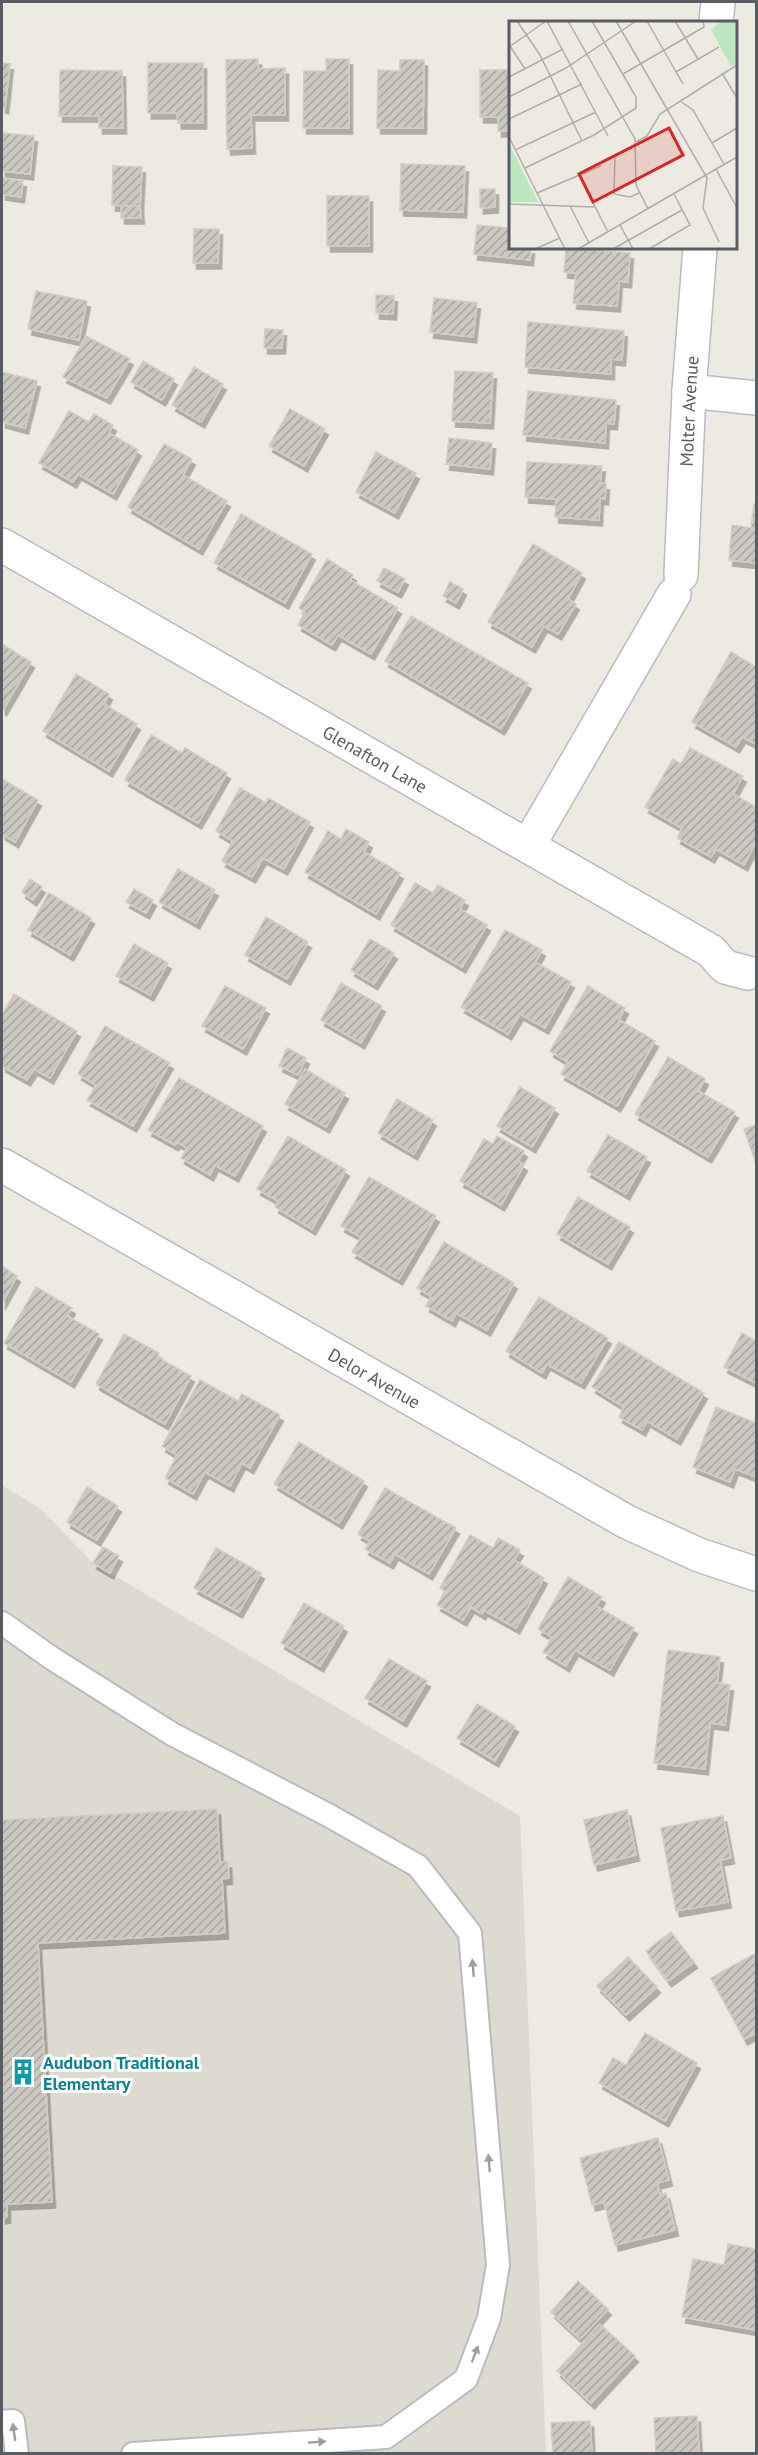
<svg xmlns="http://www.w3.org/2000/svg" width="758" height="2455" viewBox="0 0 758 2455" font-family="'PT Sans',sans-serif">
<style>
.education{fill:#dddbcf}
.building{fill:url(#building-hatch);stroke:#d2cebf;stroke-width:1.5;filter:url(#shadow)}
.lines{fill:none;stroke-linecap:round;stroke-linejoin:round}
.lane-casing{stroke:#b9bbc1;stroke-width:26}
.street-casing{stroke:#b9bbc1;stroke-width:36}
.lane{stroke:#fff;stroke-width:22}
.street{stroke:#fff;stroke-width:33}
.oneway{fill:#9b9ea1}
.labels{text-anchor:middle;dominant-baseline:central;stroke-width:6;stroke-linejoin:round;paint-order:stroke}
.street-label{font-size:18px;fill:#595d63;stroke:#fff}
.culture-label{font-size:18px;font-weight:bold;fill:#0d838f;stroke:#fff;text-anchor:start}
.inset-road{fill:none;stroke:#aeaeab;stroke-width:1.5}
.view{fill:#d62828;fill-opacity:0.15;stroke:#d62828;stroke-width:3}
.inset-edge{fill:none;stroke:#595d63;stroke-width:3}
</style>
<defs>
<pattern id="building-hatch" width="6" height="6" patternUnits="userSpaceOnUse" patternTransform="scale(1.5)"><rect width="6" height="6" fill="#cac8c0"/><path d="M-1 1l2-2M0 6l6-6M5 7l2-2" fill="none" stroke="#a7a6a0"/></pattern>
<filter id="shadow"><feDropShadow dx="3.5" dy="6" stdDeviation="0" flood-color="#0004"/></filter>
</defs>
<rect width="100%" height="100%" fill="#edebe1"/>
<!-- education -->
<polygon class="education" points="2,1485 41,1509 93,1563 520,1816 546,2453 2,2454"/>
<!-- building -->
<g class="building">
<polygon points="258,59 258,69 285,68 285,115 251,115 252,148 227,149 226,60"/>
<polygon points="326,59 349,59 349,128 303,128 304,71 326,71"/>
<polygon points="400,60 424,60 423,128 377,128 378,70 400,71"/>
<polygon points="2,63 10,64 5,108 2,107"/>
<polygon points="148,63 203,63 203,123 178,123 177,113 148,113"/>
<polygon points="60,70 122,71 123,128 99,128 99,116 59,116"/>
<polygon points="480,70 510,70 510,131 498,131 498,117 480,117"/>
<polygon points="2,133 34,136 30,174 2,171"/>
<polygon points="401,164 465,166 463,212 400,210"/>
<polygon points="113,166 142,167 140,206 112,205"/>
<polygon points="2,178 23,181 21,197 2,194"/>
<polygon points="480,189 495,189 495,207 480,208"/>
<rect x="327" y="196" width="42" height="50"/>
<polygon points="121,206 140,206 141,218 121,218"/>
<polygon points="477,225 510,228 510,248 531,248 530,260 474,254"/>
<polygon points="194,229 219,229 218,263 193,263"/>
<polygon points="566,248 630,253 628,282 619,281 617,306 573,303 576,273 564,272"/>
<polygon points="36,291 87,301 79,340 28,329"/>
<polygon points="376,295 394,296 393,314 376,313"/>
<polygon points="434,298 477,303 473,337 430,332"/>
<polygon points="528,322 624,331 622,360 611,359 611,374 525,367"/>
<polygon points="265,329 283,330 282,348 264,348"/>
<polygon points="86,336 130,359 107,398 63,377"/>
<polygon points="143,361 174,379 162,400 131,382"/>
<polygon points="194,367 223,384 201,422 172,405"/>
<polygon points="455,371 493,373 490,423 452,421"/>
<polygon points="2,372 37,381 25,428 2,422"/>
<polygon points="528,391 616,400 614,424 606,423 605,443 523,435"/>
<polygon points="290,409 325,429 304,466 269,446"/>
<polygon points="69,411 89,422 94,414 113,425 109,433 138,450 113,494 78,474 73,482 39,463"/>
<polygon points="449,438 492,443 490,469 446,464"/>
<polygon points="164,444 192,459 183,475 227,501 199,549 128,507"/>
<polygon points="376,452 416,473 395,513 356,492"/>
<polygon points="527,462 602,466 600,483 606,484 605,499 600,498 599,520 555,517 556,499 525,497"/>
<polygon points="754,504 756,504 756,563 729,560 732,525 751,528"/>
<polygon points="241,514 312,554 285,603 214,563"/>
<polygon points="533,544 582,573 568,599 576,604 558,634 544,626 532,647 488,622"/>
<polygon points="327,559 353,575 350,580 398,608 371,654 338,635 332,645 298,625 305,612 299,608"/>
<polygon points="384,568 405,579 398,592 377,581"/>
<polygon points="450,582 463,589 456,603 443,596"/>
<polygon points="411,616 528,683 501,729 385,661"/>
<polygon points="2,644 31,662 3,710 2,709"/>
<polygon points="731,652 756,667 756,744 742,737 736,747 692,722"/>
<polygon points="76,674 109,694 104,704 137,724 109,771 43,731"/>
<polygon points="151,735 182,753 185,748 227,773 198,823 125,780"/>
<polygon points="690,748 743,776 733,794 756,807 756,842 744,865 716,849 711,857 677,838 682,828 645,807 673,759 681,764"/>
<polygon points="2,779 38,800 15,842 2,834"/>
<polygon points="240,788 266,803 268,798 310,822 284,869 263,858 252,877 222,861 233,841 216,831"/>
<polygon points="346,829 369,842 364,852 400,873 376,914 305,872 328,831 341,839"/>
<polygon points="178,869 215,890 196,923 159,902"/>
<polygon points="30,879 42,887 33,900 22,892"/>
<polygon points="415,883 433,893 438,885 465,900 460,909 487,925 462,967 391,925"/>
<polygon points="134,889 153,900 146,913 126,902"/>
<polygon points="49,893 91,918 70,955 28,930"/>
<polygon points="266,917 308,942 287,979 245,955"/>
<polygon points="505,930 542,950 535,962 571,982 545,1028 520,1014 508,1034 461,1007"/>
<polygon points="370,939 394,953 374,984 351,970"/>
<polygon points="134,944 168,963 150,995 116,976"/>
<polygon points="341,983 382,1006 361,1043 321,1020"/>
<polygon points="225,986 266,1008 243,1049 202,1026"/>
<polygon points="588,986 625,1008 619,1020 655,1041 617,1106 561,1074 568,1062 550,1051"/>
<polygon points="14,994 77,1031 50,1078 34,1069 27,1080 2,1066 2,1056 4,1052 2,1050 2,1015"/>
<polygon points="105,1026 170,1063 133,1126 87,1100 96,1085 78,1074"/>
<polygon points="287,1048 306,1058 298,1075 279,1066"/>
<polygon points="668,1057 705,1079 698,1091 735,1112 708,1157 635,1114"/>
<polygon points="305,1069 345,1093 326,1127 285,1104"/>
<polygon points="179,1078 263,1126 235,1176 215,1165 210,1175 181,1158 187,1148 177,1142 175,1145 148,1130"/>
<polygon points="520,1087 555,1108 532,1147 497,1126"/>
<polygon points="397,1099 433,1120 414,1154 378,1133"/>
<polygon points="756,1125 756,1164 744,1129"/>
<polygon points="608,1135 647,1157 626,1194 587,1171"/>
<polygon points="288,1136 346,1170 312,1229 275,1207 278,1201 257,1189"/>
<polygon points="497,1136 524,1151 518,1161 524,1165 501,1205 460,1181 484,1139 493,1144"/>
<polygon points="369,1177 436,1216 399,1279 352,1252 361,1237 341,1226"/>
<polygon points="578,1197 630,1227 608,1264 557,1234"/>
<polygon points="444,1242 514,1283 487,1330 456,1313 452,1321 426,1306 431,1296 417,1288"/>
<polygon points="2,1266 17,1276 2,1303"/>
<polygon points="36,1287 72,1308 67,1316 99,1334 71,1382 4,1343"/>
<polygon points="539,1297 608,1338 581,1383 547,1364 542,1373 506,1351"/>
<polygon points="742,1333 756,1341 756,1383 724,1367"/>
<polygon points="124,1334 159,1353 157,1357 191,1376 165,1424 96,1384"/>
<polygon points="619,1342 704,1393 677,1439 647,1421 642,1430 619,1417 624,1407 592,1387"/>
<polygon points="200,1380 238,1401 242,1394 280,1415 250,1468 242,1463 230,1486 205,1472 193,1494 165,1478 177,1455 162,1446"/>
<polygon points="716,1407 756,1423 756,1477 735,1469 730,1482 693,1467"/>
<polygon points="299,1442 364,1481 339,1523 274,1484"/>
<polygon points="87,1487 118,1506 97,1540 67,1522"/>
<polygon points="385,1488 456,1528 429,1574 395,1554 390,1563 365,1549 370,1541 358,1534"/>
<polygon points="470,1535 493,1548 498,1538 520,1550 514,1560 544,1578 516,1628 484,1610 482,1614 471,1607 463,1620 437,1605 445,1591 440,1588"/>
<polygon points="103,1547 119,1556 110,1573 93,1563"/>
<polygon points="216,1548 261,1573 239,1612 194,1588"/>
<polygon points="568,1577 602,1597 596,1606 634,1628 610,1670 575,1650 566,1666 543,1652 552,1637 538,1629"/>
<polygon points="304,1603 344,1626 320,1666 281,1643"/>
<polygon points="668,1650 720,1657 717,1683 730,1685 725,1725 710,1723 705,1769 654,1763"/>
<polygon points="389,1659 427,1681 403,1721 365,1698"/>
<polygon points="477,1704 515,1726 495,1761 457,1738"/>
<polygon points="217,1809 220,1862 228,1862 229,1878 222,1879 225,1933 38,1943 52,2202 7,2204 7,2217 2,2218 2,1820"/>
<polygon points="627,1810 636,1855 594,1865 584,1820"/>
<polygon points="723,1816 731,1858 720,1860 728,1902 676,1911 661,1828"/>
<polygon points="671,1932 694,1962 668,1981 646,1951"/>
<polygon points="754,1954 756,1958 756,2033 744,2039 711,1978"/>
<polygon points="628,1957 657,1987 626,2015 597,1986"/>
<polygon points="645,2033 697,2063 665,2121 599,2083 613,2058 626,2065"/>
<polygon points="658,2138 669,2180 657,2183 660,2195 666,2193 675,2230 615,2245 604,2202 592,2205 580,2158"/>
<polygon points="728,2244 756,2249 756,2330 682,2317 693,2259 724,2265"/>
<polygon points="578,2281 608,2309 580,2339 551,2312"/>
<polygon points="600,2324 635,2356 591,2403 557,2371"/>
<polygon points="697,2416 699,2454 656,2454 654,2418"/>
<polygon points="590,2421 592,2454 553,2454 551,2423"/>
</g>
<g class="lines">
<!-- lane casing -->
<g class="lane-casing">
<g id="lane">
<polyline points="2,1623 53,1659 172,1734 328,1815 418,1866 470,1933 498,2265 489,2318 466,2379 386,2437 133,2454"/>
<polyline points="2,2422 13,2421 17,2454"/>
</g>
</g>
<!-- street casing -->
<g class="street-casing">
<g id="street">
<polyline points="716,22 718,2"/>
<polyline points="689,391 756,398"/>
<path id="s1" d="M2 545 711 951 725 967 748 973"/>
<path id="s2" d="M681 575 689 391 700 248"/>
<polyline points="528,846 674,594"/>
<path id="s3" d="M2 1165 627 1522 699 1555 756 1574"/>
</g>
</g>
<!-- lane -->
<use href="#lane" class="lane"/>
<!-- street -->
<use href="#street" class="street"/>
</g>
<!-- one-way arrows -->
<defs><path id="oneway-solid" d="M-6-.8H1V-3.2L6.5 0L1 3.2V.8H-6Z" transform="scale(1.5)"/></defs>
<g class="oneway">
<use href="#oneway-solid" transform="translate(473 1968) rotate(-95)"/>
<use href="#oneway-solid" transform="translate(489 2163) rotate(-95)"/>
<use href="#oneway-solid" transform="translate(475 2354) rotate(-69)"/>
<use href="#oneway-solid" transform="translate(14 2432) rotate(-98)"/>
<use href="#oneway-solid" transform="translate(317 2442) rotate(-4)"/>
</g>
<!-- icons -->
<defs>
<g id="building-bare" transform="scale(2.07)"><path d="M-4-6H4V6H1V3H-1V6H-4ZM-2.5-4.3h1.7v1.8h-1.7ZM.8-4.3h1.7v1.8H.8ZM-2.5-1h1.7V.8h-1.7ZM.8-1h1.7V.8H.8Z" fill="#0f9aa8" stroke="#fff" stroke-width="2.5" paint-order="stroke"/></g>
</defs>
<g fill-rule="evenodd">
<use href="#building-bare" x="23" y="2072"/>
</g>
<g class="labels">
<!-- street labels -->
<g class="street-label">
<text stroke="none"><textPath href="#s2" startOffset="164">Molter Avenue</textPath></text>
<text stroke="none"><textPath href="#s1" startOffset="430">Glenafton Lane</textPath></text>
<text stroke="none"><textPath href="#s3" startOffset="429">Delor Avenue</textPath></text>
</g>
<!-- culture labels -->
<g class="culture-label">
<text x="43" y="2062">Audubon Traditional<tspan x="43" dy="21">Elementary</tspan></text>
</g>
</g>
<!-- overview -->
<g transform="translate(509 21)">
<rect width="228" height="228" fill="#edebe1"/>
<path d="M212 0H228V43L222 45 202 9Z" fill="#bbe7be"/>
<path d="M0 123 29 181H0Z" fill="#bbe7be"/>
<path class="inset-road" d="M8 0 31 34 73 120M38 0 99 115M59 0 126 118 127 164 139 188M107 0 198 157 194 187 210 221M138 0 174 63M166 0 189 38M1 25 16 48M0 26 37 0M167 51 210 26M213 52 228 77M114 53 195 6 194 0M0 56 54 28M0 76 57 47 127 0M171 80 184 89 215 143M0 98 73 63M0 116 56 228M127 121 138 115 151 93 228 44M203 122 228 107M6 129 87 91M106 135 105 173 121 176 130 172M16 147 85 114 127 87V76L83 0M207 148 228 187M70 154 99 211M28 172 92 145M0 183 85 186M61 185 80 222M111 204 124 228M26 228 51 217M69 228 228 136M104 228 173 189M140 228 181 204 165 173"/>
<path class="view" d="M160 107 174 134 84 181 70 153Z"/>
<rect width="228" height="228" class="inset-edge"/>
</g>
<!-- border -->
<rect width="758" height="2455" fill="none" stroke="#595d63" stroke-width="6"/>
</svg>
